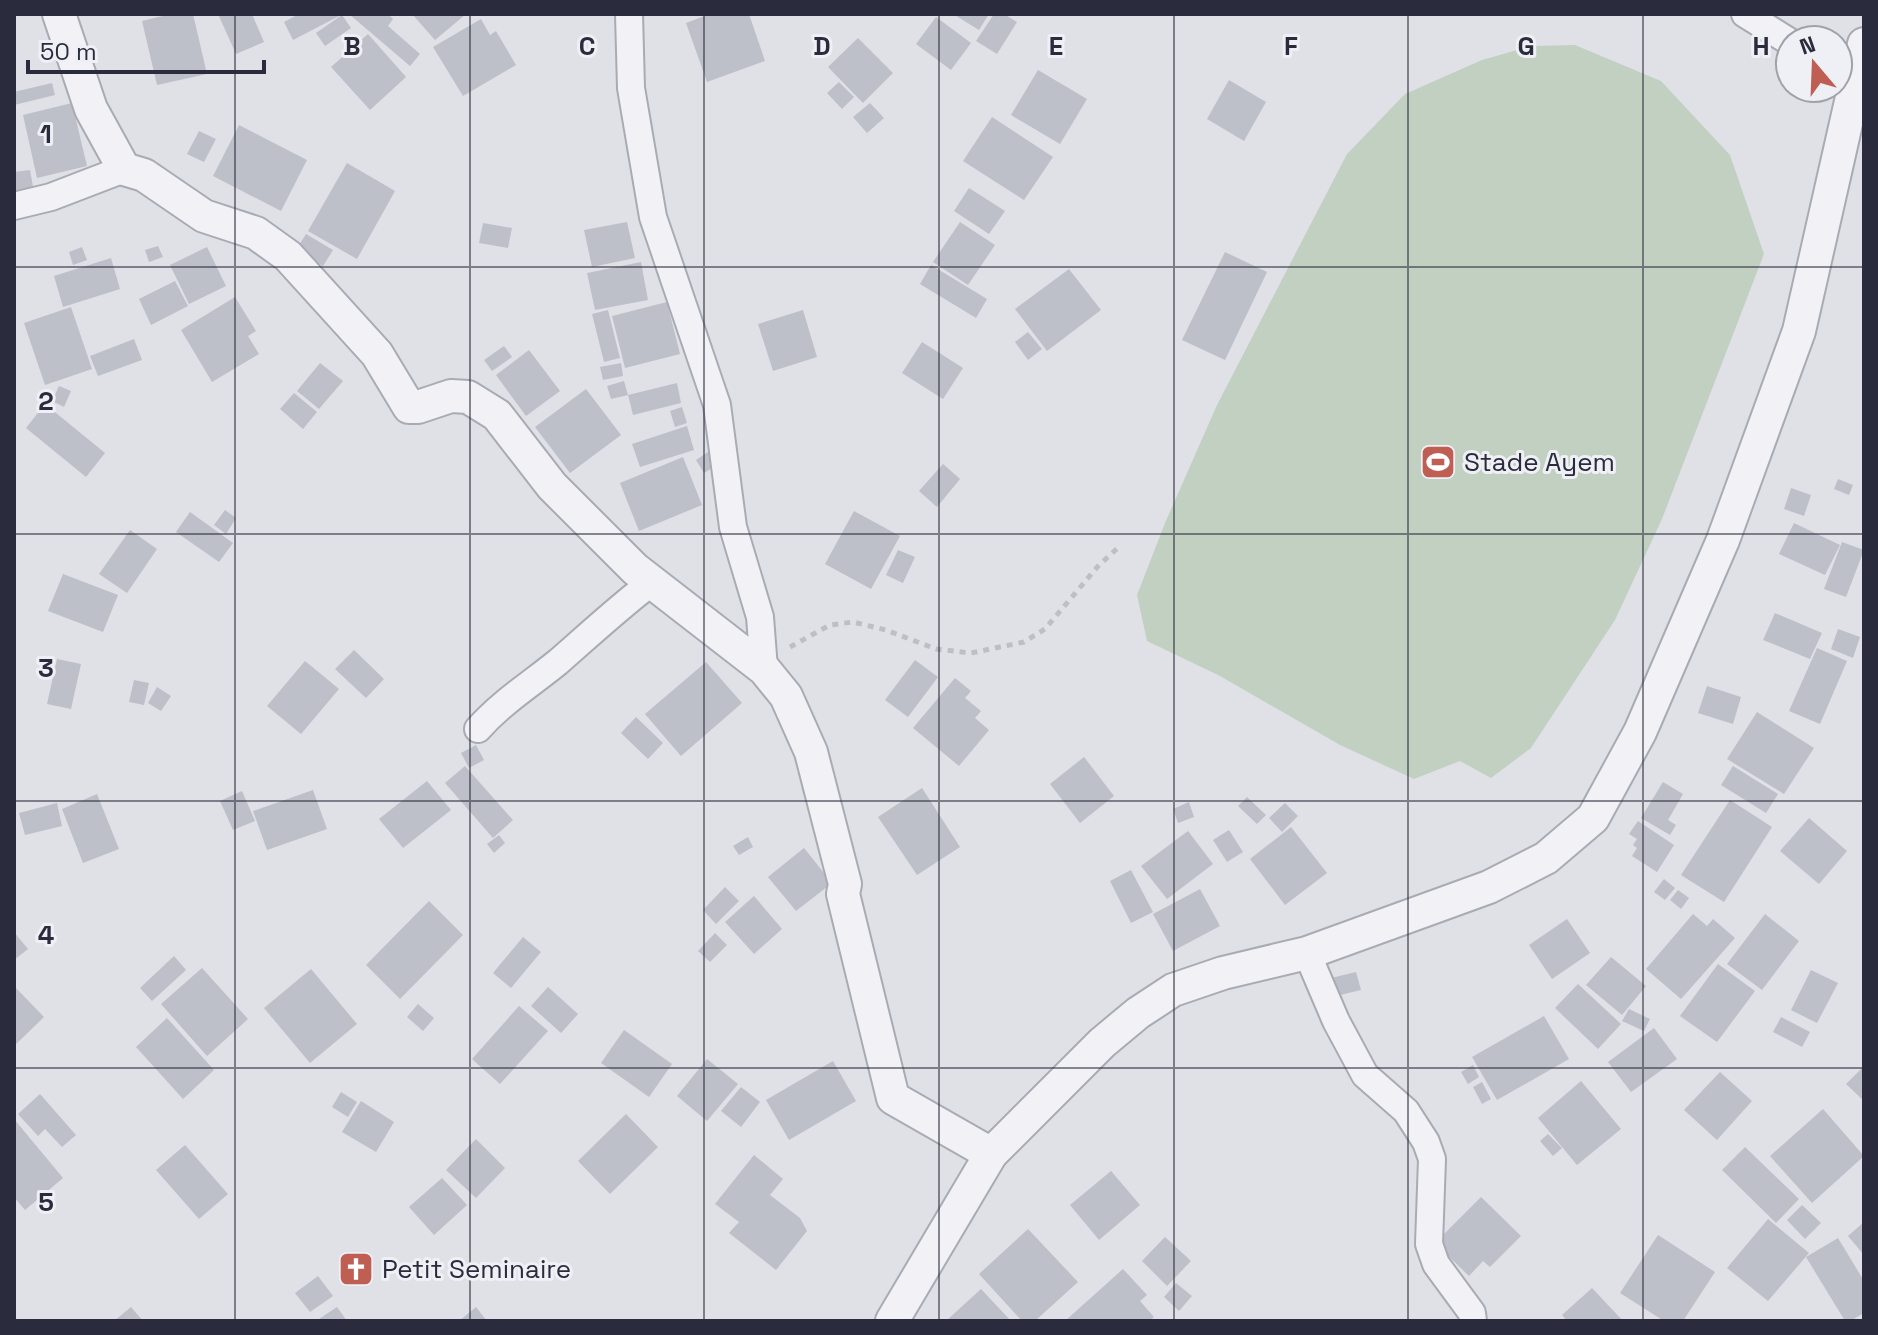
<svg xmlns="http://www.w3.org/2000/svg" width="1878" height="1335" viewBox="0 0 1878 1335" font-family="'Space Grotesk',sans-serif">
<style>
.green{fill:#c2d0c2}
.building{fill:#bdbfc9}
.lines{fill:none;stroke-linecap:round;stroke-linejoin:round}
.minor-casing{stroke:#a9abb4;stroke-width:30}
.tertiary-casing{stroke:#a9abb4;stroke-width:36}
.path{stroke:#bebfc6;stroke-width:5;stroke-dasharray:6 6;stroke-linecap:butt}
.minor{stroke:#f2f2f6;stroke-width:26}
.tertiary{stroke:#f2f2f6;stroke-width:32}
.grid{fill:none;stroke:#2a2c3d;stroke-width:2;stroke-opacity:0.55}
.labels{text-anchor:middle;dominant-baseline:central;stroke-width:6;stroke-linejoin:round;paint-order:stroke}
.poi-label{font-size:26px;fill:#2a2c3d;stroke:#eff0f5;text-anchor:start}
.grid-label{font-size:26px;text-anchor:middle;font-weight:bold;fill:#2a2c3d;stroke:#eff0f5;stroke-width:6;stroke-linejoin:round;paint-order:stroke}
</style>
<rect width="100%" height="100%" fill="#e0e1e7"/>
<!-- green -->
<polygon class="green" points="1575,45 1661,81 1730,155 1764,254 1662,519 1615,620 1531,748 1491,778 1460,761 1414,779 1340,745 1220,676 1147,641 1137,595 1165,523 1217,405 1347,154 1405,94 1482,60 1531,46"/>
<!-- building -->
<g class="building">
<polygon points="171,14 193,14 207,74 157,85 142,21"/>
<polygon points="218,14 252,14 264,42 236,54"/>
<polygon points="299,14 343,14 293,40 284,22"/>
<polygon points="349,14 388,14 393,19 388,26 420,54 410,66"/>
<polygon points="412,14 466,14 435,40"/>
<polygon points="710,14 749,14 765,61 707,82 686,23"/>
<polygon points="953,14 989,14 979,30"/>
<polygon points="994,14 1004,14 1017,22 997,54 976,41"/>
<polygon points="342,15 351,28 325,46 316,33"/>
<polygon points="936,17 971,43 951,70 916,44"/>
<polygon points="481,19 490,35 496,31 516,65 463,96 433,47"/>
<polygon points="368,34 406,77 370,110 331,67"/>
<polygon points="858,38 893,73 863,103 828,67"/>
<polygon points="1038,70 1087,99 1060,144 1011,115"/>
<polygon points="1229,80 1266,102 1244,141 1207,119"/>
<polygon points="839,82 854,97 842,109 827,93"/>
<polygon points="52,83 55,95 14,105 14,92"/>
<polygon points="72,103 87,166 37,178 23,115"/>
<polygon points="870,103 884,118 867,133 853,117"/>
<polygon points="992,117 1053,157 1024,200 963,161"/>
<polygon points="239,125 307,160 281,211 213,176"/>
<polygon points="199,131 216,139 204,162 187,154"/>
<polygon points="347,163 395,191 357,259 308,231"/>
<polygon points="30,170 35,198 14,201 14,172"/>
<polygon points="969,188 1005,211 989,234 954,211"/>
<polygon points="627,222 635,258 592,267 584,230"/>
<polygon points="960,222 995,245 968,285 933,262"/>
<polygon points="483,223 512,228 508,248 479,243"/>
<polygon points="306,234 333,250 323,266 296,250"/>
<polygon points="158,246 163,257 149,262 145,250"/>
<polygon points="82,247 87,260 73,265 69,252"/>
<polygon points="207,247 226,286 189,304 170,265"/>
<polygon points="1225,252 1267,272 1225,360 1182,340"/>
<polygon points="111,258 120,289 63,307 54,276"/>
<polygon points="641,262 648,300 595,310 587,273"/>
<polygon points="931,265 987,299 976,318 920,284"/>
<polygon points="1069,269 1101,310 1047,351 1015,309"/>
<polygon points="175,281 188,306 151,325 139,299"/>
<polygon points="235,297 256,331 248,336 259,354 212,382 181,330"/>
<polygon points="667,302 680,354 625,368 612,316"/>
<polygon points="71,307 92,369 45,385 24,323"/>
<polygon points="608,310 620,358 604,362 592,314"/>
<polygon points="803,310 817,357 773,371 758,324"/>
<polygon points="1028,332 1042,349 1028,360 1015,342"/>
<polygon points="134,339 142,360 98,376 90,356"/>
<polygon points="922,342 963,368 943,399 902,373"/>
<polygon points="504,346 512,357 492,371 484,360"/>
<polygon points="529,350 560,391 526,416 496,375"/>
<polygon points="320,363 343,381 319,409 297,391"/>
<polygon points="621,363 623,376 603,380 600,367"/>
<polygon points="624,381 628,395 611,399 607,386"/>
<polygon points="677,383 681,403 633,415 628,395"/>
<polygon points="59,386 71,391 64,407 52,401"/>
<polygon points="586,389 621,435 570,473 535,427"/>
<polygon points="294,393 317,412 303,429 280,409"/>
<polygon points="45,404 105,453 86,477 26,428"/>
<polygon points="682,407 687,423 675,427 670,411"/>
<polygon points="687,426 694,450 640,467 632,444"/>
<polygon points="708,452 717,465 704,473 696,460"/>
<polygon points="683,457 702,505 639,531 620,483"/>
<polygon points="943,464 960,479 937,507 919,491"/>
<polygon points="1838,479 1853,485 1849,495 1834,489"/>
<polygon points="1791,488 1811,495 1804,516 1784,509"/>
<polygon points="225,510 236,518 226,534 214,525"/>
<polygon points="854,511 900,536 871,589 825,564"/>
<polygon points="190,512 233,543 219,562 176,532"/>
<polygon points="1794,523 1840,545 1825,575 1779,554"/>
<polygon points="130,530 157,549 127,593 99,574"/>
<polygon points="1842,542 1864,550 1846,597 1824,589"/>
<polygon points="898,550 915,557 903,583 886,575"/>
<polygon points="63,574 118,595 103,632 48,611"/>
<polygon points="1775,613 1822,633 1810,659 1763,640"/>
<polygon points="1838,629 1860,637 1853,658 1831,649"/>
<polygon points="1817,648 1847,661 1820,724 1789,711"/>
<polygon points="354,650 384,679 366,698 335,669"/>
<polygon points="57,659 81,664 71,709 47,704"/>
<polygon points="915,660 938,677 908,717 885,700"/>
<polygon points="305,661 339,689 301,734 267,706"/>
<polygon points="706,662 742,703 681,756 645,714"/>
<polygon points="955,678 971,691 965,698 981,711 975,718 989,730 959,766 913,728"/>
<polygon points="134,680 149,683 144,705 129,702"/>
<polygon points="1707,686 1741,697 1733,724 1698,713"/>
<polygon points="157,687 171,696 161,711 148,703"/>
<polygon points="1757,712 1814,748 1784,794 1727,759"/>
<polygon points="636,717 663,743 648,759 621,733"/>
<polygon points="476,745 484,760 469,768 461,753"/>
<polygon points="1084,757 1114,796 1080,823 1050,784"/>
<polygon points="465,766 513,820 493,838 445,783"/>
<polygon points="1733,766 1778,794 1766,813 1721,785"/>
<polygon points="427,781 451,810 403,848 379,819"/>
<polygon points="1663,782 1683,794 1668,820 1676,825 1670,835 1641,818"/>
<polygon points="922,788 960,847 917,875 878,817"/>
<polygon points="313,790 327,829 267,850 253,811"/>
<polygon points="242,791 255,821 233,830 220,801"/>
<polygon points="97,794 119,849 83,863 62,809"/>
<polygon points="1247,797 1266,815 1257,824 1238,806"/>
<polygon points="1730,800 1772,827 1724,902 1681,875"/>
<polygon points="1189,802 1194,817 1178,823 1173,809"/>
<polygon points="57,803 62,826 25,835 19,813"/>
<polygon points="1285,803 1298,816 1282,832 1269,818"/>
<polygon points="1809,818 1847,851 1819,884 1780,851"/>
<polygon points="1638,821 1674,845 1657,872 1632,856 1637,848 1633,845 1637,839 1629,834"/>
<polygon points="1291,827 1327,873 1285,905 1250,859"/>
<polygon points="1229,830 1243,852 1227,862 1213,840"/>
<polygon points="1188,831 1213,864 1167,899 1141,866"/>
<polygon points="499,835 505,843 494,853 487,844"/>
<polygon points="748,837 753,847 739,855 733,846"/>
<polygon points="804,848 832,883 796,911 768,877"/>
<polygon points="1131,870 1153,912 1131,923 1110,881"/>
<polygon points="1664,879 1675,888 1665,900 1654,892"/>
<polygon points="725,887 739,901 716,924 703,910"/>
<polygon points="1200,889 1220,926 1173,951 1153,914"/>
<polygon points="1678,890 1689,898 1681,909 1670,900"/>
<polygon points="754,896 782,929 754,954 725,922"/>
<polygon points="429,901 463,935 400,999 366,965"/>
<polygon points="1693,914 1707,926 1713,919 1735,938 1681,999 1646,969"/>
<polygon points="1765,914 1799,941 1762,990 1727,964"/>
<polygon points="1567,919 1590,953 1552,979 1529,945"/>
<polygon points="14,932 28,949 14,960"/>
<polygon points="715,933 727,945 710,962 698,951"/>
<polygon points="523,937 541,952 511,988 493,973"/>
<polygon points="174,956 186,970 152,1001 140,988"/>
<polygon points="1611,957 1646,986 1622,1015 1586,985"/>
<polygon points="1718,964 1755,991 1717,1042 1680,1016"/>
<polygon points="202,968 248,1019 207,1056 161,1004"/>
<polygon points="311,969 357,1024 310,1063 264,1008"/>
<polygon points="1811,970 1838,983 1817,1023 1791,1010"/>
<polygon points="1356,972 1361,990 1332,997 1327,979"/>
<polygon points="1578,984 1621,1024 1598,1049 1555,1008"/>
<polygon points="14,986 44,1017 14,1046"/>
<polygon points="548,987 578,1014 561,1033 531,1006"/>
<polygon points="418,1004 434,1018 423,1031 407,1017"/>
<polygon points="519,1006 548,1031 500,1084 472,1059"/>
<polygon points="1629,1009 1650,1019 1644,1031 1622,1021"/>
<polygon points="1544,1016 1569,1059 1497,1100 1472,1057"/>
<polygon points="1781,1017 1810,1032 1802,1047 1773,1032"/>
<polygon points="167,1018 214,1070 183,1099 136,1047"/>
<polygon points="1654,1028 1677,1059 1631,1092 1608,1062"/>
<polygon points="624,1030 672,1064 649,1097 601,1063"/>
<polygon points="707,1059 738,1084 707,1121 677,1096"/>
<polygon points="833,1061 856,1101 789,1140 766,1100"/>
<polygon points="1473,1065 1479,1077 1468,1084 1461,1072"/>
<polygon points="1864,1066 1864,1101 1846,1084"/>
<polygon points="1720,1072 1752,1101 1717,1140 1684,1110"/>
<polygon points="1581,1081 1621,1129 1577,1165 1538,1118"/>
<polygon points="1482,1082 1491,1099 1482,1104 1473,1087"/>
<polygon points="741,1087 760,1102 741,1127 721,1111"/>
<polygon points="341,1092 357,1102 348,1117 332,1107"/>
<polygon points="40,1094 76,1135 62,1147 45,1129 38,1136 18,1114"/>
<polygon points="361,1101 394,1122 376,1152 342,1132"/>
<polygon points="1823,1109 1864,1156 1812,1203 1770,1156"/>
<polygon points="626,1114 658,1147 610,1194 578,1161"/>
<polygon points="14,1119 63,1178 25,1210 14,1197"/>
<polygon points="1548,1134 1562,1148 1553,1156 1540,1141"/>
<polygon points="476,1139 505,1168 476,1198 446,1170"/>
<polygon points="185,1145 228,1194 199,1219 156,1170"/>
<polygon points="1745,1147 1799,1199 1776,1223 1722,1170"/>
<polygon points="754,1155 783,1179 770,1195 800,1218 807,1231 776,1270 729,1233 739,1222 715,1204"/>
<polygon points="1111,1171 1140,1205 1099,1240 1070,1205"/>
<polygon points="442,1178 467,1205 434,1235 409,1207"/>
<polygon points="1481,1197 1521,1236 1490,1267 1483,1261 1469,1276 1435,1243"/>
<polygon points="1802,1205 1821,1223 1805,1239 1787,1220"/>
<polygon points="1768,1219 1809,1253 1768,1301 1727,1268"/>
<polygon points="1864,1222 1864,1255 1848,1236"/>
<polygon points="1028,1229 1078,1282 1035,1321 1022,1321 979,1274"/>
<polygon points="1658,1235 1715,1272 1683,1321 1664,1321 1620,1293"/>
<polygon points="1165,1237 1191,1261 1167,1286 1142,1261"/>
<polygon points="1838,1238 1864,1281 1864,1313 1850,1321 1845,1321 1806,1257"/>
<polygon points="1123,1269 1147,1295 1140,1301 1154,1317 1149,1321 1065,1321"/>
<polygon points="318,1276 333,1296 310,1312 295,1293"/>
<polygon points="1176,1283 1192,1296 1179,1311 1164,1297"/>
<polygon points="1592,1288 1623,1321 1567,1321 1562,1315"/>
<polygon points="981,1289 1011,1321 946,1321"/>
<polygon points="131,1307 143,1321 114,1321"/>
<polygon points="337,1307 347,1321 316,1321"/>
<polygon points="476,1307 487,1321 459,1321"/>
</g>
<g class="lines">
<!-- minor casing -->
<g class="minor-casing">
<g id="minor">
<polyline points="629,14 631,88 653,217 717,405 733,527 760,617 764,669"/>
<polyline points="1745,14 1790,42"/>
<polyline points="14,206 51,197 124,169"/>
<path d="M478 729C502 702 531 684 558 662 589 635 619 607 652 582"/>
<polyline points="1307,953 1336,1021 1365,1075 1406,1111 1426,1142 1432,1159 1429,1244 1436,1264 1472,1313 1473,1321"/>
</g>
</g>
<!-- tertiary casing -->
<g class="tertiary-casing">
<g id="tertiary">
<polyline points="59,14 91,109 124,169 144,175 204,216 256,233 288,256 377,354 409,407 418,407 451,396 468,397 497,415 552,486 635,569 764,669 786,696 811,752 845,884 843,894 893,1098 991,1154"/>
<polyline points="892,1321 991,1154 1102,1043 1138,1013 1173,990 1223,973 1307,953 1489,887 1546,858 1593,818 1640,732 1723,540 1799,331 1864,44"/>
</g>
</g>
<!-- path -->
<polyline class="path" points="790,647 830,625 853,622 886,630 936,649 971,653 1024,642 1045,629 1099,565 1120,546"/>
<!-- minor -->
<use href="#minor" class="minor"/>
<!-- tertiary -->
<use href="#tertiary" class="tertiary"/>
</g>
<!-- grid -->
<path class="grid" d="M235 14V1321M470 14V1321M704 14V1321M939 14V1321M1174 14V1321M1408 14V1321M1643 14V1321M14 267H1864M14 534H1864M14 801H1864M14 1068H1864"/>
<!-- icons -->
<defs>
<g id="stadium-square" transform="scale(1.8)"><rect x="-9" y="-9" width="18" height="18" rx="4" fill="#bf5e52" stroke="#eff0f5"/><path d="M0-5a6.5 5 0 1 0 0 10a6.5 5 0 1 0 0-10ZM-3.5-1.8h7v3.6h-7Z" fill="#fff"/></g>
<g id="church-square" transform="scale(1.8)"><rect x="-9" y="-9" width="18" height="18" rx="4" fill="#bf5e52" stroke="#eff0f5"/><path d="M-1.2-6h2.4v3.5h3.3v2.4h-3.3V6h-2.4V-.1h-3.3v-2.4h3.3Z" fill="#fff"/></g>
</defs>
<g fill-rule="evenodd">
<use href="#stadium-square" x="1438" y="462"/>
<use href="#church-square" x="356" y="1269"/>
</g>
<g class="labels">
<!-- poi labels -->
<g class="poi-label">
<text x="1464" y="462">Stade Ayem</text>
<text x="382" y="1269">Petit Seminaire</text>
</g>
</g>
<g class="grid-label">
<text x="352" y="55">B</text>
<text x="587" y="55">C</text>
<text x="822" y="55">D</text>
<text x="1056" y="55">E</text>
<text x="1291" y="55">F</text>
<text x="1526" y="55">G</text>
<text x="1761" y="55">H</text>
<text x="46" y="143">1</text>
<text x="46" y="410">2</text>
<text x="46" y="677">3</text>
<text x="46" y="944">4</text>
<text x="46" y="1211">5</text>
</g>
<!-- border -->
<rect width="1878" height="1335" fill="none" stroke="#2a2c3d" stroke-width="32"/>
<!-- north arrow -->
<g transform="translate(1814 64) rotate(341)"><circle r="38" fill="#eff0f5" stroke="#a0a2ab" stroke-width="2"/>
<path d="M0-6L14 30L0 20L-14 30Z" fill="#bf5e52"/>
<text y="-12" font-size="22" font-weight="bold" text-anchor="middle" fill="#2a2c3d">N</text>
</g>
<!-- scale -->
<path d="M28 60v12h236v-12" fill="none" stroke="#2a2c3d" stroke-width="4"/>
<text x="40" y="60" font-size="24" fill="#2a2c3d" stroke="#eff0f5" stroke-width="6" paint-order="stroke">50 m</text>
</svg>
